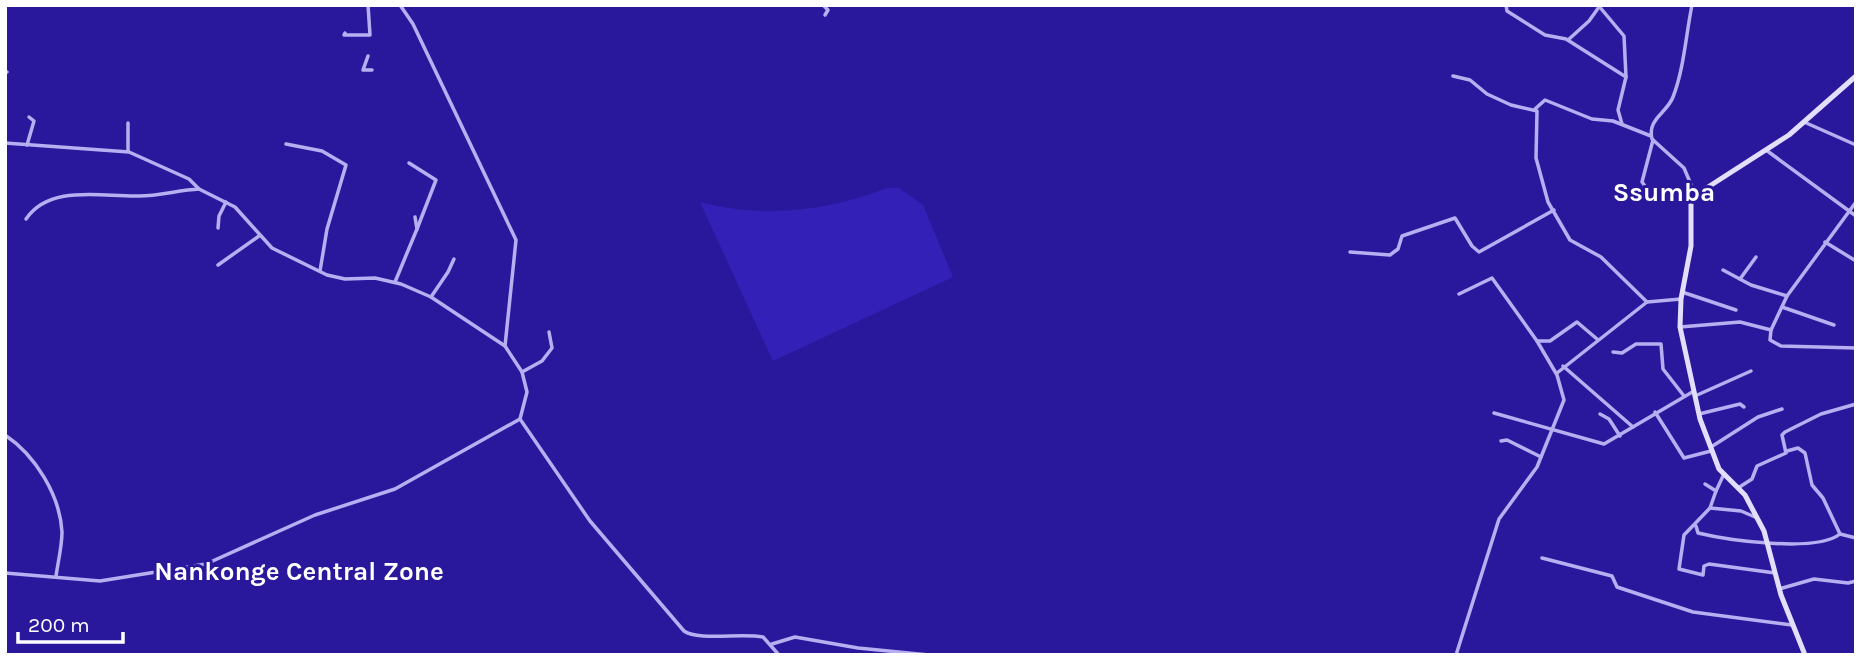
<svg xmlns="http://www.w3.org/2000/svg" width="1861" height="660" viewBox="0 0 1861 660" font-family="Karla,sans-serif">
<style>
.green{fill:#3320b6}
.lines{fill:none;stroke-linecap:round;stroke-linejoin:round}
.street{stroke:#b7aff2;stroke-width:3.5}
.secondary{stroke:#e2defc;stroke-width:5}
.labels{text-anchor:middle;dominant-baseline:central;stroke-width:6;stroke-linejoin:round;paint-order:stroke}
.quarter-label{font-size:26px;font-weight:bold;fill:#fff;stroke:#2a189c}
</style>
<rect width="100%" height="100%" fill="#2a189c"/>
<!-- green -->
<path class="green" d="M887 188H899L923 205 953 277 773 361 700 202C760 219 829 211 887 188Z"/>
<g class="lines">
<!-- street -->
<g class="street">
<path d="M400 5 413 24 516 240 505 346 522 372 527 392 520 419 590 521 684 631C698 641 741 633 763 637L779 655"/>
<polyline points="823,5 828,10 825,15"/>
<polyline points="1506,5 1507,11 1545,35 1566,39 1626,77"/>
<polyline points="1598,5 1624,36 1626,77 1618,110 1622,124"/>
<path d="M1692 5C1686 34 1684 69 1673 97 1667 113 1647 119 1652 139L1684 168 1695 194"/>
<polyline points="345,33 344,35 370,35 368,5"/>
<polyline points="1568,40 1589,21 1599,7"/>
<polyline points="368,56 363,70 372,70"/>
<polyline points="5,71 7,72"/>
<polyline points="1453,76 1470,80 1487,94 1511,105 1537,111 1536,158 1548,202 1570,240 1601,257 1647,302 1681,299"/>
<polyline points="1535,109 1545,100 1592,119 1613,121 1651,136"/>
<polyline points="1804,122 1856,145"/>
<polyline points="128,123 128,151"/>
<polyline points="1653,140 1642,182 1651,194 1659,198 1691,198"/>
<polyline points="5,143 129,152 189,179 199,189 235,207 272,248 327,275 345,279 375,278 401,284 431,297 505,346"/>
<polyline points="286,144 322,151 346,165 327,229 320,271"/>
<polyline points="27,145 34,121 29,117"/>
<polyline points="1766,150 1856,216"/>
<polyline points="409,163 436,180 417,229"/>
<path d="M26 219C50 184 101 197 139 196 159 196 179 190 199 189"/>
<polyline points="218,228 219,216 226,202"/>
<polyline points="1825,242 1856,261"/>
<polyline points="1350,252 1390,255 1398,249 1402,236 1455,218 1472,246 1479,252 1554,210"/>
<polyline points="218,265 259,236"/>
<polyline points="1723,270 1751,285 1787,296"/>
<polyline points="1740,279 1756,257"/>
<polyline points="395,282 417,229 415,217"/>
<polyline points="1682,292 1736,310"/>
<polyline points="431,297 448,272 454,259"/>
<polyline points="1782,307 1834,325"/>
<polyline points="1680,327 1740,322 1771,330 1770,340 1781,346 1856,348"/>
<polyline points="1771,330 1787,296 1856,202"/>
<polyline points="1537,341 1550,341 1577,322 1597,339"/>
<polyline points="1613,352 1622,353 1636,344 1661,344 1663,369 1684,396"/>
<polyline points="1563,366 1633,427"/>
<polyline points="522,372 542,361 552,348 549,332"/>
<polyline points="1557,373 1647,302"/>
<polyline points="1695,396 1751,371"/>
<polyline points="1655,412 1684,458 1711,451"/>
<polyline points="1494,413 1604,444 1694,391"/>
<polyline points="1600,414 1609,419 1620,436"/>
<polyline points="1699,414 1740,404 1744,407"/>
<path d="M5 435C35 455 60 495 62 532 62 546 58 562 56 576"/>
<polyline points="1501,441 1507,440 1541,457"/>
<polyline points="1711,447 1758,417 1782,409"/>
<polyline points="1787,451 1798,448 1805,453 1812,485 1823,498 1840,534"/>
<polyline points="1705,484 1716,491 1723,476"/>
<polyline points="1738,488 1752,479 1757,466 1786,453 1782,435 1785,432 1821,414 1856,404"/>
<polyline points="1716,491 1710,508 1684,535 1679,569 1703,575 1704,566 1709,564 1775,573"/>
<polyline points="1710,508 1741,511 1755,517"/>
<path d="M1696 526 1698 533C1727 540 1816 553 1840 534L1856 538"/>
<polyline points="1542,558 1612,576 1617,587 1693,612 1792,625"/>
<polyline points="5,573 100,581 206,564 315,515 395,489 520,419"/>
<polyline points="1779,589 1814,579 1848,583 1856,581"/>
<polyline points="772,644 795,637 858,648 929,655"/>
<polyline points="1456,655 1499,519 1537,467 1564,400 1557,375 1537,341 1492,278 1459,294"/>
</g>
<!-- secondary -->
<polyline class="secondary" points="1805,655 1781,595 1764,531 1745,495 1719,469 1700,419 1680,327 1681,299 1691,246 1691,198 1789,135 1856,76"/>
</g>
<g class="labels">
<!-- quarter labels -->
<g class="quarter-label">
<text x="1664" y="192">Ssumba</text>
<text x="299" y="571">Nankonge Central Zone</text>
</g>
</g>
<!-- border -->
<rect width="1861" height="660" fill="none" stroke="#ffffff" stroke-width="14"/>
<!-- scale -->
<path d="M18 632v10h105v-10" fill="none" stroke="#ffffff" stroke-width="3.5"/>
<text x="28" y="632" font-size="21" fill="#ffffff" stroke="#2a189c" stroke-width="5" paint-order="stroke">200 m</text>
</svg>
